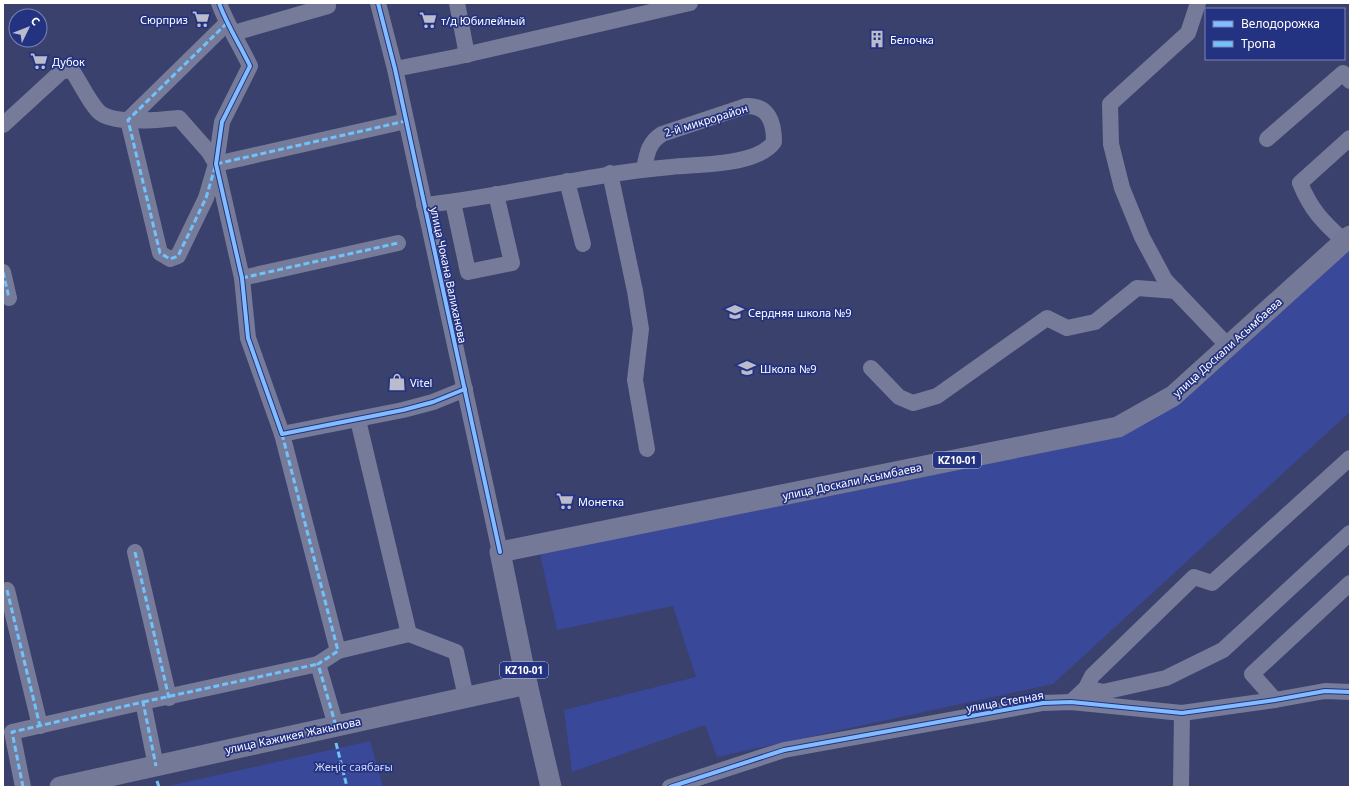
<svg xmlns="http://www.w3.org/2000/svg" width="1353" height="790" viewBox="0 0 1353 790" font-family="'Noto Sans',sans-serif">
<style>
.green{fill:#394898}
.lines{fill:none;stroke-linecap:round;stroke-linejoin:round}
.minor{stroke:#767b9a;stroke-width:16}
.major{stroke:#747998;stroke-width:21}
.quiet{stroke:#70c2fc;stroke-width:3;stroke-dasharray:6 3;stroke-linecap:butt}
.cycleway-casing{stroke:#243282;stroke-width:6}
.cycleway{stroke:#80bcff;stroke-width:4}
.labels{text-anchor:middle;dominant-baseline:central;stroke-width:3.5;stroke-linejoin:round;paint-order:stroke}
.shield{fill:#243282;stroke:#bdc2da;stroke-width:1}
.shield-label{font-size:10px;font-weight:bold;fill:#fff}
.poi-label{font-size:11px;fill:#fff;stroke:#243282;text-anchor:start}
.street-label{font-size:11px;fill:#fff;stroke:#243282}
.park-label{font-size:11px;fill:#cfd6f6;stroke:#243282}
</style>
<rect width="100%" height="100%" fill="#3a416c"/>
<!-- green -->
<g class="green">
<polygon points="1350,249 1350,412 1053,684 717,757 705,725 572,772 564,710 696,677 673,606 557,630 540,554 1120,437"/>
<polygon points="370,741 383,787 164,787"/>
</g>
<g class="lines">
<!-- minor -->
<g class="minor">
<path d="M219 3C227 25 240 45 250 66L222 122 216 164 242 278 248 338 282 434 403 410 433 402 465 389"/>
<polyline points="378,3 395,69 500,552"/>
<polyline points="457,3 467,55"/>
<polyline points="1198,3 1188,33 1110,104 1111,144 1122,188 1142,237 1165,280 1228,346"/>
<polyline points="234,33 328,6"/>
<polyline points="395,69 456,57 690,3"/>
<path d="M3 125 63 70 73 72C81 84 88 100 98 111 111 125 160 120 179 118L209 152 216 164 206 198 178 256 170 259 160 253 128 120 227 23"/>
<polyline points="1267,139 1343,73 1350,81"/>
<polyline points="216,164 406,121"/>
<polyline points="610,173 635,291 641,329 635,380 647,449"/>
<polyline points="567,181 583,244"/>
<polyline points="453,202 468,272 512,263 496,194"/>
<path d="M424 205C507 196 588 174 671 167 698 164 757 166 774 142 774 123 769 105 746 106L662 134C648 143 647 154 644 169"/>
<path d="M1344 241C1323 222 1311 210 1300 183L1350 138"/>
<polyline points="3,272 9,298"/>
<polyline points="242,278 398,243"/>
<polyline points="871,368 899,397 913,403 937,396 1047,318 1067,328 1095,322 1137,288 1176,291"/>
<polyline points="358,420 409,634 456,652 466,697"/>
<polyline points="282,434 338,651 318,664 336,726"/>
<polyline points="135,552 169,698"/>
<polyline points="7,590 40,726"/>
<polyline points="338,651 409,634"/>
<polyline points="1086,688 1103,692 1166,678 1223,650 1350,533"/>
<polyline points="1275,700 1252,674 1350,583"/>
<polyline points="143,702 318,664"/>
<polyline points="1071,702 1086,688 1092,676 1194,577 1212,583 1350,458"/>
<polyline points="23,787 12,732 143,702 156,766"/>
<polyline points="670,787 784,750 1043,703 1071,702 1182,713 1275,700 1325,691 1350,692"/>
<polyline points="1181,787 1182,713"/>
</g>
<!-- major -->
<g class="major">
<polyline points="60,787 527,684"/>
<polyline points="551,787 527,684 500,552 1118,427 1173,396 1350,236"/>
</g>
<!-- quiet -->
<g class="quiet">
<polyline points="227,23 128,120 160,253 170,259 178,256 206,198 216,164 406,121"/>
<polyline points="3,272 9,298"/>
<polyline points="242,278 398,243"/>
<polyline points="282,434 338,651 318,664 336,726"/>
<polyline points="135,552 169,698"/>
<polyline points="7,590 40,726"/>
<polyline points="143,702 318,664"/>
<polyline points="336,743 347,787"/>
<polyline points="157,781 159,787"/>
<polyline points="23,787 12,732 143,702 156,766"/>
</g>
<!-- cycleway casing -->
<g class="cycleway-casing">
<g id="cycleway">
<path d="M219 3C227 25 240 45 250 66L222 122 216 164 242 278 248 338 282 434 403 410 433 402 465 389"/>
<polyline points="378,3 395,69 500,552"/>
<polyline points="670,787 784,750 1043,703 1071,702 1182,713 1275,700 1325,691 1350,692"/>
</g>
</g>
<!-- cycleway -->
<use href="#cycleway" class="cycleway"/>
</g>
<!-- icons -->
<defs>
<g id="supermarket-bare" transform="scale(1.38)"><path d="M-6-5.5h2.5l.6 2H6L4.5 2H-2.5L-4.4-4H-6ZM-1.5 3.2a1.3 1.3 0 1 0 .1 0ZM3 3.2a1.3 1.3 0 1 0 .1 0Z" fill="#babccc" stroke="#243282" stroke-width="2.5" paint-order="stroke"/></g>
<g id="building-bare" transform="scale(1.38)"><path d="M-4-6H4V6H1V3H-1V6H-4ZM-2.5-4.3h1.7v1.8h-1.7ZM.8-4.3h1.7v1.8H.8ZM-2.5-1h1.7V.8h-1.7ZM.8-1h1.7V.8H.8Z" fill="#babccc" stroke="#243282" stroke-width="2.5" paint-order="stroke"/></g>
<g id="school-bare" transform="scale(1.38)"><path d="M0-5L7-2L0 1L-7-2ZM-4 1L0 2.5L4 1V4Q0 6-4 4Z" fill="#babccc" stroke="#243282" stroke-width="2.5" paint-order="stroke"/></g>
<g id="shop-bare" transform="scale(1.38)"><path d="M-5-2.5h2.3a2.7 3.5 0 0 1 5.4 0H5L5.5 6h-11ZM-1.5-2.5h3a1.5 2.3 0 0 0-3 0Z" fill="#babccc" stroke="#243282" stroke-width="2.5" paint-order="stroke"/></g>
</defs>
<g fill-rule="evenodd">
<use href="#supermarket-bare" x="201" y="19"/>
<use href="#supermarket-bare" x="428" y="20"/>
<use href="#building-bare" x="877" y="39"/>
<use href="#supermarket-bare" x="39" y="61"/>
<use href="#school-bare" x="735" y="312"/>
<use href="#school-bare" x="747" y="368"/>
<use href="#shop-bare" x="397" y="382"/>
<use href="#supermarket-bare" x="565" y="501"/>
</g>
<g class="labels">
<!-- shield labels -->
<g class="shield">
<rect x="933" y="452" width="48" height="16" rx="3"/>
<rect x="500" y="662" width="48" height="16" rx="3"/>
</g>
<g class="shield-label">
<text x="957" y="460">KZ10-01</text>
<text x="524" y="670">KZ10-01</text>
</g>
<!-- poi labels -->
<g class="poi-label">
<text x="188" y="19" text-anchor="end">Сюрприз</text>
<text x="441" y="20">т/д Юбилейный</text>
<text x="890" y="39">Белочка</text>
<text x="52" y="61">Дубок</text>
<text x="748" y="312">Сердняя школа №9</text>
<text x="760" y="368">Школа №9</text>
<text x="410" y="382">Vitel</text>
<text x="578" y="501">Монетка</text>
</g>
<!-- street labels -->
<g class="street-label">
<text transform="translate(706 120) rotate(-17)">2-й микрорайон</text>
<text transform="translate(449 275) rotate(78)">улица Чокана Валиханова</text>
<text transform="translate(1227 347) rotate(-42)">улица Доскали Асымбаева</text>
<text transform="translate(852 481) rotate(-12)">улица Доскали Асымбаева</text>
<text transform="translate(1005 701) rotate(-10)">улица Степная</text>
<text transform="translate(293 735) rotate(-12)">улица Кажикея Жакыпова</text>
</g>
<!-- park labels -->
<g class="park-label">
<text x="354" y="766">Жеңіс саябағы</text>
</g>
</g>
<!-- border -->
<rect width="1353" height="790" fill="none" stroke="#ffffff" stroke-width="8"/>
<!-- legend -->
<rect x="1205" y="8" width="140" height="52" fill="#243282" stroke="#7c84b4"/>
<rect x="1213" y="21" width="20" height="6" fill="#80bcff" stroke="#7c84b4"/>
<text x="1241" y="28" font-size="12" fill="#ffffff">Велодорожка</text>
<rect x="1213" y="41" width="20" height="6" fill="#70c2fc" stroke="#7c84b4"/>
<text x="1241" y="48" font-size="12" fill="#ffffff">Тропа</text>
<!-- north arrow -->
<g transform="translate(28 28) rotate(47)"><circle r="19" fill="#243282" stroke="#7c84b4"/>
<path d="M0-3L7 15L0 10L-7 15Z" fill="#babccc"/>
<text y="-6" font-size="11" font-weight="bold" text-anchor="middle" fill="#ffffff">С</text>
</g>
</svg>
